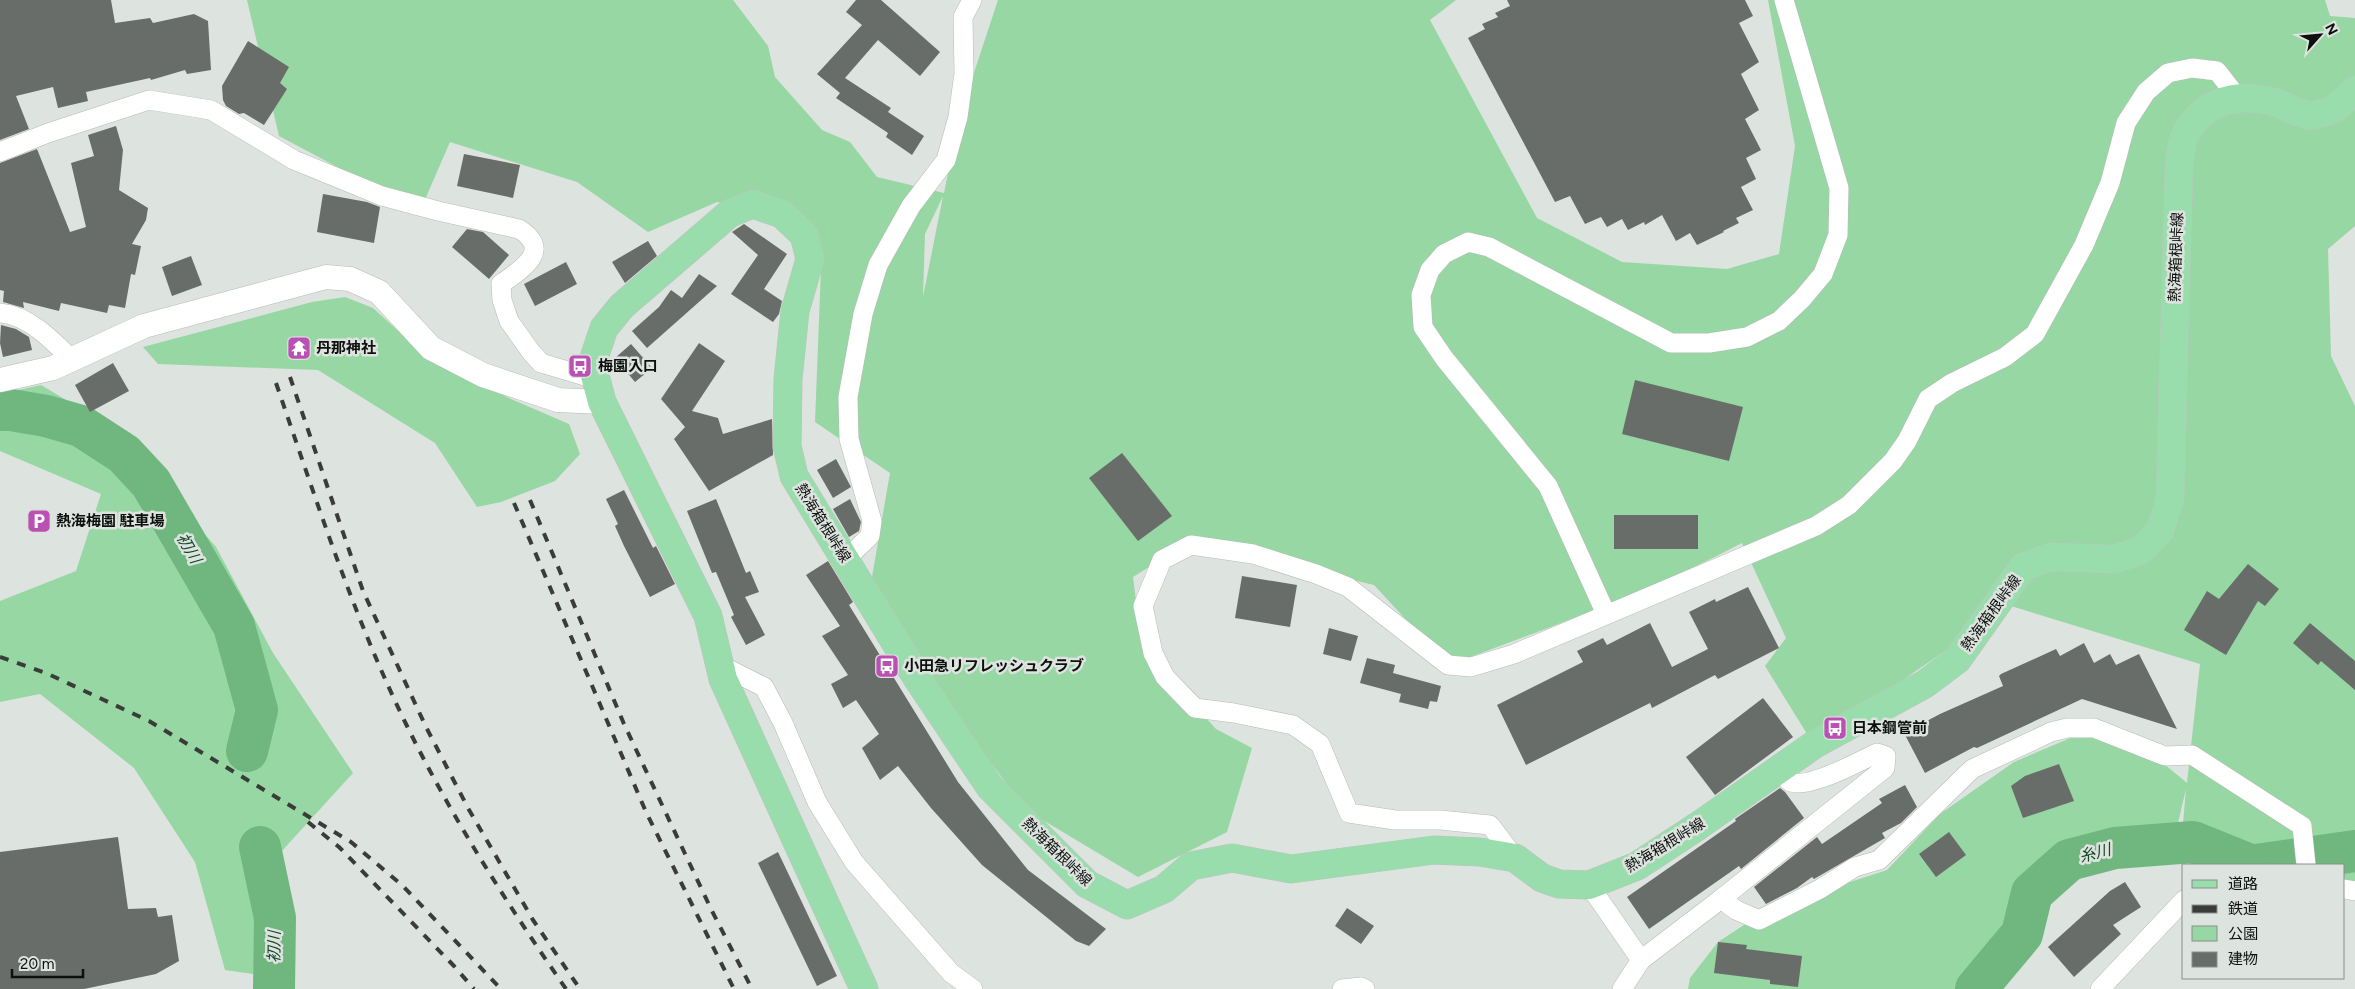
<svg xmlns="http://www.w3.org/2000/svg" width="2355" height="989" viewBox="0 0 2355 989" font-family="Figtree,'Noto Sans JP',sans-serif">
<style>
.green{fill:#96d7a3;fill-rule:evenodd}
.lines{fill:none;stroke-linecap:round;stroke-linejoin:round}
.river{stroke:#6fb77f;stroke-width:42}
.building{fill:#686d69}
.minor-casing{stroke:#b5bbb6;stroke-width:20}
.tertiary-casing{stroke:#b5bbb6;stroke-width:25}
.primary-casing{stroke:#c0c1c0;stroke-width:29}
.minor{stroke:#fff;stroke-width:19}
.tertiary{stroke:#fff;stroke-width:24}
.primary{stroke:#9addad;stroke-width:28}
.rail{stroke:#3a3c3a;stroke-width:4;stroke-dasharray:9 9;stroke-linecap:butt}
.labels{text-anchor:middle;dominant-baseline:central;stroke-width:5;stroke-linejoin:round;paint-order:stroke}
.street-label{font-size:15px;fill:#0e100e;stroke:#dde3de}
.poi-label{font-size:15px;font-weight:bold;fill:#0e100e;stroke:#dde3de;text-anchor:start}
.water-label{font-size:16px;font-style:italic;fill:#144925;stroke:#dde3de}
</style>
<rect width="100%" height="100%" fill="#dde3de"/>
<!-- green -->
<g class="green">
<path d="M247 0H733L768 46 775 77 822 130 850 142 877 177 944 193 960 115 998 0H1456L1430 20 1537 218 1622 262 1727 269 1779 254 1795 146 1768 0H2325L2330 16 2355 18V226L2328 249 2331 356 2355 406V892L2344 890V865H2217L2180 858 2186 789 2173 844 2047 858 1995 966 1980 989H1688L1690 978 1718 942 1770 908 1887 870 1940 814 2014 762 2094 728 2146 749 2187 783 2200 664 2011 606 1812 742 1765 666 1786 638 1742 543C1648 593 1548 628 1448 665L1374 585 1190 541 1133 577 1142 648 1216 729 1252 748 1227 832 1138 877 1026 810 963 725 872 577 890 473 815 422 821 269 773 211 717 202 648 232 577 182 450 142 420 211 279 136ZM943 196 923 297 925 234Z"/>
<polygon points="345,297 373,308 428,358 511,399 569,424 580,454 555,481 501,502 477,507 435,443 318,370 158,364 143,347 312,302"/>
<polygon points="41,385 113,428 216,547 273,653 353,773 270,864 253,974 225,970 195,862 134,768 40,694 0,702 0,601 76,571 101,494 0,451 0,394"/>
</g>
<g class="lines">
<!-- river -->
<g class="river">
<polyline points="0,410 11,410 46,416 81,426 124,454 151,483 234,626 257,710 247,751"/>
<polyline points="260,847 275,918 274,989"/>
<polyline points="2256,865 2355,851"/>
<polyline points="1976,989 2022,934 2032,893 2069,860 2115,848 2193,842 2250,865"/>
</g>
</g>
<!-- building -->
<g class="building">
<polygon points="0,0 111,0 115,23 150,18 153,23 194,14 208,21 211,70 187,74 185,70 151,80 150,78 86,92 88,101 58,108 53,87 16,96 29,129 0,140"/>
<polygon points="856,0 881,0 940,52 920,76 878,40 845,78 891,108 888,112 924,136 912,155 886,137 888,133 836,98 840,93 817,74 862,25 846,12"/>
<polygon points="1507,0 1745,0 1753,16 1739,23 1759,62 1741,74 1759,110 1745,119 1761,150 1746,158 1756,179 1741,187 1753,210 1736,218 1739,223 1723,231 1724,232 1697,245 1690,233 1676,241 1662,215 1645,225 1644,222 1628,230 1622,219 1607,227 1601,217 1585,224 1570,196 1555,202 1468,38 1485,29 1482,24 1498,17 1495,13 1510,6"/>
<polygon points="248,41 289,67 280,83 287,89 264,125 244,113 239,114 226,106 223,100 222,86"/>
<polygon points="116,126 123,150 119,190 148,208 146,220 132,244 141,246 135,275 131,274 125,308 109,305 107,313 61,303 59,311 23,302 24,308 3,302 4,291 0,290 0,163 37,149 70,232 86,227 71,163 94,156 88,135"/>
<polygon points="464,154 520,165 513,198 457,186"/>
<polygon points="323,194 367,202 380,207 374,243 317,232"/>
<polygon points="744,224 787,254 764,289 782,301 779,314 773,322 731,294 758,255 732,232"/>
<polygon points="467,229 483,232 509,255 489,279 452,247"/>
<polygon points="648,241 657,256 625,283 612,262"/>
<polygon points="191,256 202,285 172,296 162,267"/>
<polygon points="566,262 577,284 535,306 524,284"/>
<polygon points="699,274 717,286 647,348 632,331 659,307 671,290 682,298"/>
<polygon points="1,325 16,329 29,337 32,350 3,357 0,343"/>
<polygon points="699,343 725,361 692,411 718,418 723,434 772,419 773,455 709,491 674,439 685,427 661,399"/>
<polygon points="631,344 652,368 635,382 615,358"/>
<polygon points="113,363 129,391 90,412 75,385"/>
<polygon points="1635,380 1743,407 1729,461 1622,434"/>
<polygon points="1122,453 1172,516 1138,541 1089,478"/>
<polygon points="836,459 851,487 833,498 817,470"/>
<polygon points="624,490 653,548 656,546 675,584 650,597 624,546 615,526 618,524 606,499"/>
<polygon points="716,499 746,573 750,571 759,592 745,597 765,635 746,645 731,617 734,615 716,572 712,573 687,511"/>
<polygon points="850,499 861,522 859,531 849,537 833,509"/>
<rect x="1614" y="515" width="84" height="34"/>
<polygon points="828,561 853,602 849,605 958,782 1028,870 1106,929 1089,946 1076,941 982,865 931,808 898,766 880,780 862,748 879,734 856,700 843,708 831,684 848,675 822,636 840,626 806,575"/>
<polygon points="2248,564 2279,589 2265,606 2258,601 2226,655 2184,630 2207,591 2219,599"/>
<polygon points="1242,576 1297,585 1290,627 1235,618"/>
<polygon points="1748,587 1779,648 1718,679 1715,675 1652,708 1650,703 1526,765 1497,705 1583,662 1577,651 1603,638 1607,645 1650,623 1672,667 1708,649 1689,612 1715,599 1716,602"/>
<polygon points="2310,623 2355,661 2355,690 2321,661 2318,665 2293,643"/>
<polygon points="1329,628 1358,636 1351,661 1323,654"/>
<polygon points="2084,643 2094,663 2110,654 2116,665 2139,654 2177,729 2082,699 1977,748 1974,747 1925,773 1904,733 1940,714 2003,686 1999,676 2001,674 2056,649 2060,656"/>
<polygon points="1367,658 1395,665 1393,673 1441,686 1437,702 1430,701 1428,709 1399,702 1401,694 1360,683"/>
<polygon points="1763,698 1793,737 1715,795 1686,757"/>
<polygon points="2059,764 2074,801 2023,818 2011,786 2025,776"/>
<polygon points="1905,785 1917,807 1901,823 1882,833 1885,838 1814,879 1812,877 1797,888 1766,904 1754,887 1817,837 1822,844 1882,803 1879,799"/>
<polygon points="1780,788 1785,792 1804,818 1741,869 1739,866 1649,929 1627,897 1736,821 1735,819"/>
<polygon points="1949,832 1966,855 1936,877 1919,854"/>
<polygon points="118,837 128,909 156,908 158,917 172,915 179,961 156,974 84,989 0,989 0,852"/>
<polygon points="778,852 837,976 817,986 758,863"/>
<polygon points="2125,882 2141,907 2113,925 2121,934 2074,977 2048,947 2110,891"/>
<polygon points="1347,908 1374,926 1361,944 1335,926"/>
<polygon points="1718,942 1747,945 1746,949 1802,956 1798,987 1770,984 1770,980 1714,973"/>
</g>
<g class="lines">
<!-- minor casing -->
<g class="minor-casing">
<g id="minor">
<path d="M0 152 48 133 149 100 211 110 294 160 382 196 438 211 519 229C553 250 522 269 501 284L502 300 509 321 531 352 541 363 595 379"/>
<path d="M0 313C28 315 52 340 71 359"/>
<polyline points="846,559 870,536 872,521 849,439 848,397 863,314 878,265 911,206 946,160 958,117 964,73 963,17 972,0"/>
<polyline points="1606,614 1548,486 1444,358 1423,327 1421,295 1430,270 1444,254 1468,242 1489,247 1671,343 1709,343 1747,337 1779,321 1802,299 1823,274 1838,235 1839,188 1784,0"/>
<polyline points="720,665 764,687 783,723 817,802 854,862 951,973 973,989"/>
<path d="M1779 769C1782 773 1786 779 1789 781 1806 791 1860 761 1877 753L1886 756 1885 768 1721 899 1736 910 1759 920 1820 889 1855 867 1879 860 1972 769 2051 732 2067 728H2094L2165 756 2192 755 2302 826 2306 865"/>
<polyline points="1515,858 1490,825 1440,820 1395,820 1349,813 1320,744 1293,725 1234,713 1195,708 1165,677 1153,653 1143,606 1162,560 1191,545 1253,554 1316,574 1348,587 1448,665 1471,667 1514,654 1816,526 1849,505 1893,461 1907,441 1928,399 1952,383 2005,357 2035,334 2084,245 2110,183 2126,123 2146,92 2168,73 2192,68 2217,71 2238,98"/>
<polyline points="1589,885 1641,960 1721,899"/>
<polyline points="2344,889 2355,891"/>
<polyline points="1342,989 1361,987 1365,989"/>
<polyline points="1622,989 1641,960"/>
<polyline points="2100,989 2184,900"/>
</g>
</g>
<!-- tertiary casing -->
<g class="tertiary-casing">
<polyline id="tertiary" points="0,380 53,368 144,326 326,277 350,279 379,292 431,348 483,375 558,400 602,402"/>
</g>
<!-- primary casing -->
<g class="primary-casing">
<path id="primary" d="M864 989 723 679 708 616 602 402 592 364 604 328 622 306 730 213 753 204 782 214 804 235 810 259 795 311 788 379 787 446 794 476 917 678 990 787 1087 884 1127 905 1164 889 1191 866 1232 858 1291 869 1434 850 1480 852 1515 858 1542 878 1559 884 1589 885 1637 866 1698 826 1815 744 1925 684 1957 660 2023 567 2050 557 2114 559 2140 551 2160 531 2170 499 2179 166C2180 157 2181 143 2185 135 2204 100 2238 92 2274 102 2285 105 2302 117 2314 115 2334 112 2341 104 2355 90"/>
</g>
<!-- minor -->
<use href="#minor" class="minor"/>
<!-- tertiary -->
<use href="#tertiary" class="tertiary"/>
<!-- primary -->
<use href="#primary" class="primary"/>
<!-- rail -->
<g class="rail">
<polyline points="290,377 363,591 426,727 468,808 533,920 580,989"/>
<path d="M276 383C316 499 353 616 407 726 452 818 508 905 566 989"/>
<polyline points="530,500 624,724 711,909 752,989"/>
<polyline points="514,503 646,812 734,989"/>
<polyline points="0,657 46,673 149,721 351,842 403,886 501,989"/>
<polyline points="308,822 339,847 454,966 474,989"/>
</g>
</g>
<!-- icons -->
<defs>
<g id="temple-square" transform="scale(1.25)"><rect x="-9" y="-9" width="18" height="18" rx="4" fill="#b950b2" stroke="#dde3de"/><path d="M0-6L5-2H3V0L6.5 2.5H4V6H1.5V3h-3V6H-4V2.5H-6.5L-3 0V-2H-5Z" fill="#fff"/></g>
<g id="bus-square" transform="scale(1.25)"><rect x="-9" y="-9" width="18" height="18" rx="4" fill="#b950b2" stroke="#dde3de"/><path d="M-5-6H5V4H4V6H2V4H-2V6H-4V4H-5ZM-3.5-4V0h7V-4ZM-3.5 1.2v1.5H-2V1.2ZM2 1.2v1.5H3.5V1.2Z" fill="#fff"/></g>
<g id="parking-square" transform="scale(1.25)"><rect x="-9" y="-9" width="18" height="18" rx="4" fill="#b950b2" stroke="#dde3de"/><path d="M-3.5-5.5H1a3.5 3.5 0 0 1 0 7H-1V5.5H-3.5ZM-1-3.4V-.6H.8a1.4 1.4 0 0 0 0-2.8Z" fill="#fff"/></g>
</defs>
<g fill-rule="evenodd">
<use href="#temple-square" x="299" y="348"/>
<use href="#bus-square" x="580" y="366"/>
<use href="#parking-square" x="39" y="521"/>
<use href="#bus-square" x="887" y="666"/>
<use href="#bus-square" x="1835" y="728"/>
</g>
<g class="labels">
<!-- street labels -->
<g class="street-label">
<text transform="translate(2176 257) rotate(-88)">熱海箱根峠線</text>
<text transform="translate(823 523) rotate(58)">熱海箱根峠線</text>
<text transform="translate(1991 613) rotate(-54)">熱海箱根峠線</text>
<text transform="translate(1665 845) rotate(-31)">熱海箱根峠線</text>
<text transform="translate(1057 852) rotate(44)">熱海箱根峠線</text>
</g>
<!-- poi labels -->
<g class="poi-label">
<text x="316" y="348">丹那神社</text>
<text x="598" y="366">梅園入口</text>
<text x="56" y="521">熱海梅園 駐車場</text>
<text x="904" y="666">小田急リフレッシュクラブ</text>
<text x="1852" y="728">日本鋼管前</text>
</g>
<!-- water labels -->
<g class="water-label">
<text transform="translate(189 548) rotate(60)">初川</text>
<text transform="translate(2095 853) rotate(-14)">糸川</text>
<text transform="translate(274 947) rotate(-89)">初川</text>
</g>
</g>
<!-- legend -->
<rect x="2182" y="864" width="162" height="115" fill="#dde3de" stroke="#8a8f8b"/>
<rect x="2192" y="880" width="25" height="8" fill="#9addad" stroke="#8a8f8b"/>
<text x="2228" y="889" font-size="15" fill="#0e100e">道路</text>
<rect x="2192" y="905" width="25" height="8" fill="#3a3c3a" stroke="#8a8f8b"/>
<text x="2228" y="914" font-size="15" fill="#0e100e">鉄道</text>
<rect x="2192" y="926" width="25" height="15" fill="#96d7a3" stroke="#8a8f8b"/>
<text x="2228" y="939" font-size="15" fill="#0e100e">公園</text>
<rect x="2192" y="952" width="25" height="15" fill="#686d69" stroke="#8a8f8b"/>
<text x="2228" y="964" font-size="15" fill="#0e100e">建物</text>
<!-- north arrow -->
<g transform="translate(2320 35) rotate(63)" stroke="#dde3de" stroke-width="4" paint-order="stroke">
<path d="M0-4L9 19L0 12L-9 19Z" fill="#0e100e"/>
<text y="-8" font-size="14" font-weight="bold" text-anchor="middle" fill="#0e100e">N</text>
</g>
<!-- scale -->
<path d="M12 969v8h71v-8" fill="none" stroke="#0e100e" stroke-width="2.5"/>
<text x="20" y="969" font-size="15" fill="#0e100e" stroke="#dde3de" stroke-width="4" paint-order="stroke">20 m</text>
</svg>
